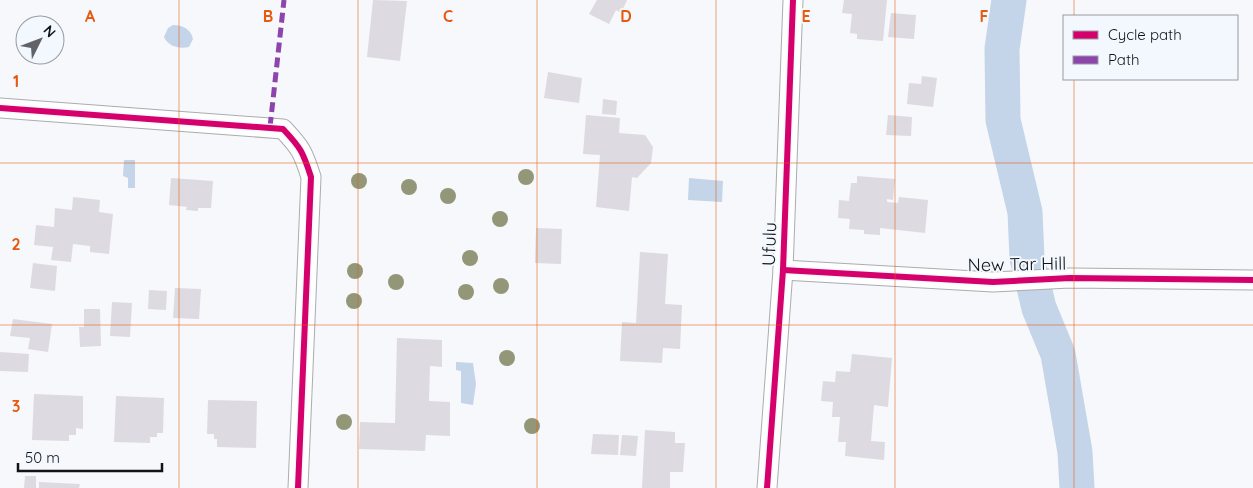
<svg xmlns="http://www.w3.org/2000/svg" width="1253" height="488" viewBox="0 0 1253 488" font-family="Quicksand,sans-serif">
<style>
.water{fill:#c4d4e9}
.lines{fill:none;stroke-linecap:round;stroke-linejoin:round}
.river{stroke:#c4d4e9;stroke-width:35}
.building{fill:#dedae1}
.minor-casing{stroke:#aaacaf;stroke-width:21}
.minor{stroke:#fefefe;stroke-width:19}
.quiet{stroke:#8e44ad;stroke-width:5;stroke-dasharray:10 5;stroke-linecap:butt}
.cycleway-casing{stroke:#f3f8fe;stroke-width:9}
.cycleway{stroke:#d6006c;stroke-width:6}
.tree{fill:#939778}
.grid{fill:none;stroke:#e8590c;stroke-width:1;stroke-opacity:0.55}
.labels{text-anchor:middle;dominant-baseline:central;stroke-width:4;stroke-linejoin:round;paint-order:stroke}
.street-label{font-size:18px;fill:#111316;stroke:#f3f8fe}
.grid-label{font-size:16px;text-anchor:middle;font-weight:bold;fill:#e8590c;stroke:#f3f8fe;stroke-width:4;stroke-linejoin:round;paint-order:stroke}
</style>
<rect width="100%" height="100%" fill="#f6f8fb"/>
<!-- water -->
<g class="water">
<path d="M173 25C182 25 191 29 193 39L189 47C179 49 169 47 164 37L168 28Z"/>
<polygon points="124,160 135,160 135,188 128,188 128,178 123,176"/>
<polygon points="689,178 723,181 722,202 688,200"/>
<polygon points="456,362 473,363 476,384 473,405 461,403 461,371 456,370"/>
</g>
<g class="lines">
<!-- river -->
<polyline class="river" points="1009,0 1002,49 1003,120 1025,212 1027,258 1039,308 1058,354 1075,452 1077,488"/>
</g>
<!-- building -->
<g class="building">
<polygon points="373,0 407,1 400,61 367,57"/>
<polygon points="597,0 627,0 621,13 616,10 609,24 589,14"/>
<polygon points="844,0 887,0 883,41 857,39 857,34 850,33 852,14 842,13"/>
<polygon points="891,13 916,15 914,39 888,37"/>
<polygon points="548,72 582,78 579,103 544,98"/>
<polygon points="922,76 937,78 933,107 907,104 909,83 921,84"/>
<polygon points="603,99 617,101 616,115 602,114"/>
<polygon points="586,115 620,118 619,133 645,135 653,147 651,163 637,178 632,177 629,211 596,207 600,155 583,154"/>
<polygon points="888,115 912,117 911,136 886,135"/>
<polygon points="857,176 895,179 893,200 887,199 887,202 898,203 899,197 928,200 925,233 880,228 880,235 864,234 864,230 849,229 850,219 838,218 839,200 849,201 851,183 857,183"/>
<polygon points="171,178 213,181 211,208 198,208 198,211 186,210 187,207 169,205"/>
<polygon points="73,197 100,200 99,212 113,214 109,254 90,252 90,246 73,244 71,262 51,260 53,247 34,245 36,225 54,227 55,208 72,210"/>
<polygon points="536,228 562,229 561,264 535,263"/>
<polygon points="640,252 668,254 665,304 682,305 680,349 663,348 662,363 620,361 622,322 636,323"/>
<polygon points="33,263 57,266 55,291 30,288"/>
<polygon points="175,288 201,289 199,319 173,318"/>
<polygon points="149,290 167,291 166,310 148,309"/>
<polygon points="112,302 132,303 130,337 110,336"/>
<polygon points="84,309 100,309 101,346 80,347 79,327 84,327"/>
<polygon points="13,319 52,324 48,352 28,349 30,338 10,336"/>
<polygon points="397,338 442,340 442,367 430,366 429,401 450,402 450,436 426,435 425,451 359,449 360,422 395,423"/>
<polygon points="0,352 29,354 28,372 0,371"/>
<polygon points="852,354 892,358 888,407 874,405 871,441 885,442 884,460 845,456 846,442 838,442 840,417 832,417 833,402 821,401 823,381 835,382 836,371 850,372"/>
<polygon points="34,394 83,396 83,429 76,428 76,435 69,435 69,441 32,440"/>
<polygon points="116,396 164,398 163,433 157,433 157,437 150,437 150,443 114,442"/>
<polygon points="208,400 257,401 256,448 217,447 217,439 214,439 214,434 207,434"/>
<polygon points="645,430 675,432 675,443 685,443 683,472 670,472 670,488 642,488"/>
<polygon points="593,434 619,435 618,455 591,454"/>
<polygon points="622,435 638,436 636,456 620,455"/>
<polygon points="25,476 36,476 36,488 24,488"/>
<polygon points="39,482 80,484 79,488 39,488"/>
</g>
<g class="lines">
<!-- minor casing -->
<g class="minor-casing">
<g id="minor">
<path d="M0 108 283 129C301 148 303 152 311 177L298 488"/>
<polyline points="783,270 993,282 1070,278 1253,280"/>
<polyline points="767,488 783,270 793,0"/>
</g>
</g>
<!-- minor -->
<use href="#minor" class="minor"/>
<!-- quiet -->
<polyline class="quiet" points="270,127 284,0"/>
<!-- cycleway casing -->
<g class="cycleway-casing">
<g id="cycleway">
<path d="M0 108 283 129C301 148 303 152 311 177L298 488"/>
<polyline points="783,270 993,282 1070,278 1253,280"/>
<polyline points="767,488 783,270 793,0"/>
</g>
</g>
<!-- cycleway -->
<use href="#cycleway" class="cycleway"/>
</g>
<!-- trees -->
<g class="tree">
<circle cx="526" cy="177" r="8"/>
<circle cx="359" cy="181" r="8"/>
<circle cx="409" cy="187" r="8"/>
<circle cx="448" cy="196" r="8"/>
<circle cx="500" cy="219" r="8"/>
<circle cx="470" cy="258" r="8"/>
<circle cx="355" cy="271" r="8"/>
<circle cx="396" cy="282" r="8"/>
<circle cx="501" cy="286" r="8"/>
<circle cx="466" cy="292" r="8"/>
<circle cx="354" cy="301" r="8"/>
<circle cx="507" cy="358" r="8"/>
<circle cx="344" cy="422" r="8"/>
<circle cx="532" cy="426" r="8"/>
</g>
<!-- grid -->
<path class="grid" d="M179 0V488M358 0V488M537 0V488M716 0V488M895 0V488M1074 0V16M1074 79V488M0 163H1253M0 325H1253"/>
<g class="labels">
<!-- street labels -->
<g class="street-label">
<text transform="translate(769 244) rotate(-88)">Ufulu</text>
<text transform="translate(1017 264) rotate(-1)">New Tar Hill</text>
</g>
</g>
<g class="grid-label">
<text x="90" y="22">A</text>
<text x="268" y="22">B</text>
<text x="448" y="22">C</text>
<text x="626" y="22">D</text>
<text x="806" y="22">E</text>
<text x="984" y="22">F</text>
<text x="16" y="87">1</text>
<text x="16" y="250">2</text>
<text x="16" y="412">3</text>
</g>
<!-- legend -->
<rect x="1063" y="15" width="175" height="65" fill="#f3f8fe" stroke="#999ca1"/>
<rect x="1073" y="31" width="25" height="8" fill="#d6006c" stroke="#999ca1"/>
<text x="1108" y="40" font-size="15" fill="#111316">Cycle path</text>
<rect x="1073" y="56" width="25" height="8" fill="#8e44ad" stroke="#999ca1"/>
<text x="1108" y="65" font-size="15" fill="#111316">Path</text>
<!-- north arrow -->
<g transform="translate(40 40) rotate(48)"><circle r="24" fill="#f3f8fe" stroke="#999ca1"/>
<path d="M0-4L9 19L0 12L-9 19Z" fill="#616366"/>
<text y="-8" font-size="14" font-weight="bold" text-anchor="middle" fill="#111316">N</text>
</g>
<!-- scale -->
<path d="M18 463v8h144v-8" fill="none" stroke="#111316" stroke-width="2.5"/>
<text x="25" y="463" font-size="15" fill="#111316" stroke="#f3f8fe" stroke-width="4" paint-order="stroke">50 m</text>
</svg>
